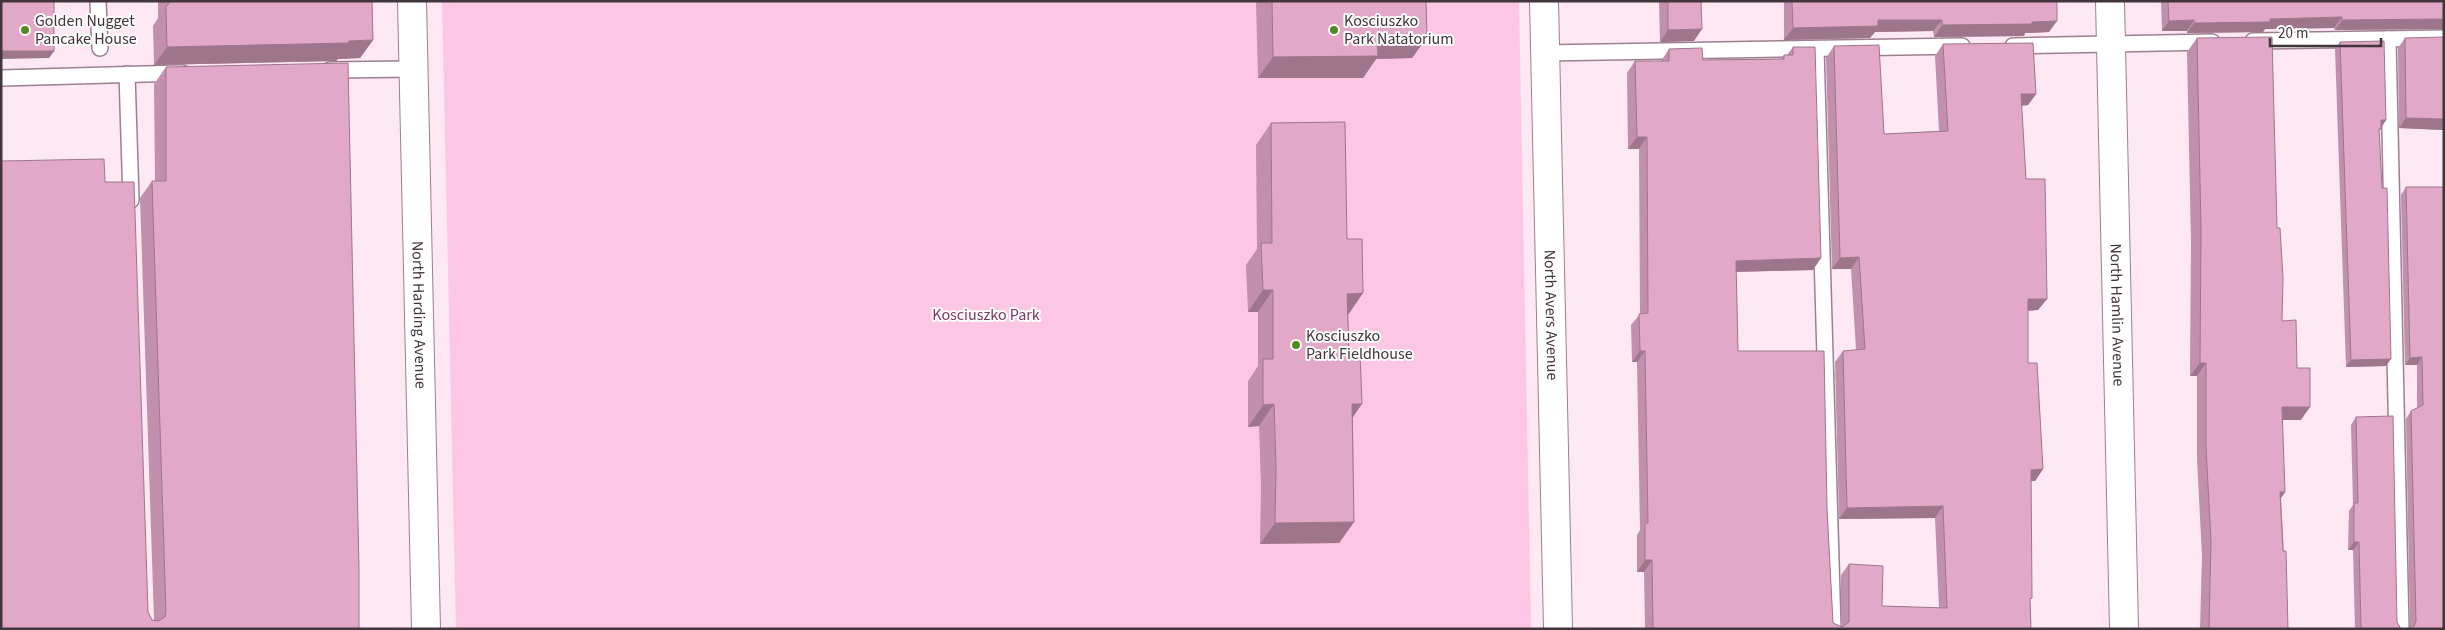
<svg xmlns="http://www.w3.org/2000/svg" width="2445" height="630" viewBox="0 0 2445 630" font-family="'Source Sans 3',sans-serif">
<style>
.green{fill:#fec6e5}
.lines{fill:none;stroke-linecap:round;stroke-linejoin:round}
.lane-casing{stroke:#9e7f90;stroke-width:18}
.street-casing{stroke:#9e7f90;stroke-width:30}
.lane{stroke:#fff;stroke-width:15}
.street{stroke:#fff;stroke-width:28}
.wall{fill:#c290ac}
.shaded-wall{fill:#9e768c}
.building{fill:#e1a8c8;stroke:#9e768c}
.poi-dot{fill:#518924;stroke:#fcfcfc;stroke-width:2}
.labels{text-anchor:middle;dominant-baseline:central;stroke-width:4;stroke-linejoin:round;paint-order:stroke}
.poi-label{font-size:16px;fill:#42353c;stroke:#fcfcfc;text-anchor:start}
.street-label{font-size:16px;fill:#42353c;stroke:#fcfcfc}
.park-label{font-size:16px;fill:#7d3963;stroke:#fcfcfc}
</style>
<rect width="100%" height="100%" fill="#fde8f3"/>
<!-- green -->
<polygon class="green" points="442,1 1519,1 1531,629 456,629"/>
<g class="lines">
<!-- lane casing -->
<g class="lane-casing">
<g id="lane">
<polyline points="98,1 100,48"/>
<polyline points="2388,39 2401,629"/>
<polyline points="2253,41 2444,38"/>
<polyline points="2013,46 2212,42"/>
<polyline points="1816,49 1833,629"/>
<polyline points="1545,53 1962,46"/>
<polyline points="330,70 413,69"/>
<polyline points="127,74 131,200"/>
<polyline points="1,78 182,73"/>
</g>
</g>
<!-- street casing -->
<g class="street-casing">
<g id="street">
<path id="s1" d="M412 1 426 629"/>
<path id="s2" d="M1544 1 1558 629"/>
<path id="s3" d="M2110 1 2124 629"/>
</g>
</g>
<!-- lane -->
<use href="#lane" class="lane"/>
<!-- street -->
<use href="#street" class="street"/>
</g>
<!-- wall -->
<g class="wall">
<polygon points="158,1 372,1 373,40 360,58 338,59 336,61 154,65 153,26 158,18"/>
<polygon points="1256,1 1426,1 1427,37 1412,58 1376,59 1363,78 1258,78"/>
<polygon points="1659,1 1701,1 1694,41 1660,42"/>
<polygon points="1784,1 2057,1 2049,32 2025,33 2024,36 1934,37 1933,31 1875,32 1870,38 1784,40"/>
<polygon points="2161,1 2444,1 2444,29 2335,30 2334,28 2265,29 2263,32 2187,33 2187,31 2162,31"/>
<polygon points="2197,38 2277,228 2282,321 2297,368 2301,420 2282,420 2285,492 2281,498 2288,629 2200,629 2202,555 2197,460 2197,376 2190,376 2191,242 2187,52"/>
<polygon points="2405,38 2444,130 2399,128 2398,48"/>
<polygon points="2340,42 2386,120 2381,127 2379,132 2386,366 2346,367 2335,49"/>
<polygon points="1943,44 2036,94 2028,105 2021,106 2026,179 2047,299 2038,310 2028,311 2028,363 2043,469 2035,481 2031,481 2030,602 2031,629 1645,629 1644,572 1637,572 1637,535 1640,530 1637,362 1632,362 1631,325 1640,314 1639,149 1628,149 1627,73 1635,61 1661,61 1669,49 1703,60 1781,59 1784,55 1787,55 1793,47 1813,270 1736,272 1738,351 1827,508 1833,623 1841,627 1841,575 1849,564 1882,606 1939,608 1935,518 1839,519 1835,362 1843,351 1856,350 1851,269 1832,269 1826,58 1834,46 1884,134 1939,131 1935,56"/>
<polygon points="166,67 359,629 1,629 105,182 148,612 152,620 154,620 140,198 152,181 155,181 154,84"/>
<polygon points="1271,123 1347,239 1363,293 1348,314 1349,354 1353,417 1354,522 1339,543 1260,544 1261,487 1259,426 1248,427 1248,381 1258,366 1258,312 1248,312 1246,265 1257,249 1256,145"/>
<polygon points="2406,187 2444,187 2444,629 2410,629 2406,419 2411,411 2417,408 2417,365 2405,365 2401,195"/>
<polygon points="2356,417 2397,622 2401,629 2355,629 2353,550 2348,550 2349,511 2353,505 2351,425"/>
</g>
<!-- shaded-wall -->
<g class="shaded-wall">
<polygon points="2342,17 2334,28 2265,29 2263,32 2187,33 2194,23 2270,19"/>
<polygon points="2444,19 2444,29 2335,30 2342,20"/>
<polygon points="1878,20 1942,20 1933,31 1875,32 1870,38 1784,40 1793,28"/>
<polygon points="2194,20 2187,31 2162,31 2169,21"/>
<polygon points="2057,21 2049,32 2025,33 2024,36 1934,37 1942,25"/>
<polygon points="1702,29 1694,41 1660,42 1668,30"/>
<polygon points="1427,37 1412,58 1376,59 1363,78 1258,78 1273,57 1377,38"/>
<polygon points="373,40 360,58 338,59 336,61 154,65 167,47"/>
<polygon points="1,51 54,51 49,58 1,59"/>
<polygon points="2021,94 2036,94 2028,105 2013,106"/>
<polygon points="2406,118 2444,119 2444,130 2399,128"/>
<polygon points="2381,120 2386,120 2381,128"/>
<polygon points="1637,137 1647,137 1639,149 1628,149"/>
<polygon points="1859,257 1851,269 1832,269 1840,258"/>
<polygon points="1821,258 1813,270 1728,272 1736,261"/>
<polygon points="1263,290 1273,290 1258,312 1248,312"/>
<polygon points="1363,293 1348,315 1347,294"/>
<polygon points="2028,299 2047,299 2038,310 2020,311"/>
<polygon points="1640,351 1645,351 1637,362 1632,362"/>
<polygon points="2422,357 2417,365 2405,365 2410,358"/>
<polygon points="2391,359 2386,366 2346,367 2351,360"/>
<polygon points="2200,363 2206,363 2197,376 2190,376"/>
<polygon points="1274,404 1259,426 1248,427 1263,405"/>
<polygon points="1352,404 1362,404 1347,426"/>
<polygon points="2282,407 2310,407 2301,420 2273,420"/>
<polygon points="2043,469 2035,481 2023,481 2031,470"/>
<polygon points="2280,492 2285,492 2276,505"/>
<polygon points="1943,506 1935,518 1839,519 1847,508"/>
<polygon points="1354,522 1339,543 1260,544 1275,523"/>
<polygon points="2354,542 2359,542 2353,550 2348,550"/>
<polygon points="1645,560 1652,560 1644,572 1637,572"/>
</g>
<!-- building -->
<g class="building">
<rect x="1" y="1" width="53" height="50"/>
<polygon points="171,1 372,1 373,40 349,41 349,43 167,47 166,7"/>
<polygon points="1272,1 1426,1 1427,37 1377,38 1378,56 1273,57"/>
<polygon points="1668,1 1701,1 1702,29 1668,30"/>
<polygon points="1792,1 2057,1 2057,21 2032,22 2032,24 1942,25 1942,20 1878,20 1878,26 1793,28"/>
<polygon points="2168,1 2444,1 2444,19 2342,20 2342,17 2270,19 2270,22 2194,23 2194,20 2169,21"/>
<polygon points="2272,37 2277,228 2280,228 2283,278 2282,321 2296,320 2297,368 2310,368 2310,407 2282,407 2285,492 2280,492 2283,551 2286,551 2288,629 2209,629 2211,542 2206,447 2206,363 2200,363 2201,229 2197,38"/>
<polygon points="2444,37 2444,119 2406,118 2405,38"/>
<polygon points="2384,41 2386,120 2381,120 2381,129 2379,129 2382,188 2387,188 2391,359 2351,360 2340,42"/>
<polygon points="2033,43 2036,94 2021,94 2026,179 2045,179 2047,299 2028,299 2028,363 2037,363 2043,469 2031,470 2032,598 2030,599 2031,629 1653,629 1652,560 1645,560 1645,523 1648,523 1645,351 1640,351 1639,314 1648,313 1647,137 1637,137 1635,61 1669,61 1669,49 1702,48 1703,60 1784,59 1784,55 1793,55 1793,47 1815,47 1821,258 1736,261 1738,351 1824,351 1827,508 1833,623 1842,627 1849,622 1849,564 1883,566 1882,606 1947,608 1943,506 1847,508 1843,351 1865,349 1859,257 1840,258 1834,46 1879,45 1884,134 1948,131 1943,44"/>
<polygon points="348,63 359,569 359,629 1,629 1,161 104,159 105,182 134,182 148,612 152,620 158,621 165,617 166,612 152,181 166,181 166,67"/>
<polygon points="1345,122 1347,239 1362,239 1363,293 1347,294 1349,354 1360,353 1362,404 1352,404 1354,522 1275,523 1276,466 1274,404 1263,405 1263,359 1273,359 1273,290 1263,290 1261,243 1272,243 1271,123"/>
<polygon points="2406,187 2444,187 2444,629 2410,629 2414,626 2416,621 2411,411 2423,405 2422,357 2410,358"/>
<polygon points="2393,416 2397,622 2401,629 2361,629 2359,542 2354,542 2354,503 2358,503 2356,417"/>
</g>
<!-- markers -->
<g class="poi-dot">
<circle cx="25" cy="30" r="5"/>
<circle cx="1334" cy="30" r="5"/>
<circle cx="1296" cy="345" r="5"/>
</g>
<g class="labels">
<!-- poi labels -->
<g class="poi-label">
<text x="35" y="21">Golden Nugget<tspan x="35" dy="18">Pancake House</tspan></text>
<text x="1344" y="21">Kosciuszko<tspan x="1344" dy="18">Park Natatorium</tspan></text>
<text x="1306" y="336">Kosciuszko<tspan x="1306" dy="18">Park Fieldhouse</tspan></text>
</g>
<!-- street labels -->
<g class="street-label">
<text stroke="none"><textPath href="#s1" startOffset="314">North Harding Avenue</textPath></text>
<text stroke="none"><textPath href="#s2" startOffset="314">North Avers Avenue</textPath></text>
<text stroke="none"><textPath href="#s3" startOffset="314">North Hamlin Avenue</textPath></text>
</g>
<!-- park labels -->
<g class="park-label">
<text x="986" y="315">Kosciuszko Park</text>
</g>
</g>
<!-- border -->
<rect width="2445" height="630" fill="none" stroke="#42353c" stroke-width="5"/>
<!-- scale -->
<path d="M2270 38v8h111v-8" fill="none" stroke="#42353c" stroke-width="2.5"/>
<text x="2278" y="38" font-size="15" fill="#42353c" stroke="#fcfcfc" stroke-width="4" paint-order="stroke">20 m</text>
</svg>
